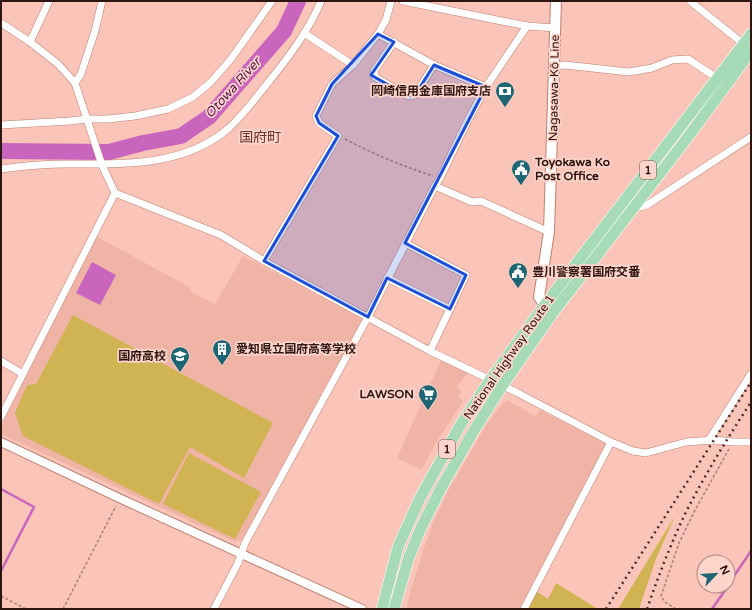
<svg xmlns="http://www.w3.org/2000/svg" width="752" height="610" viewBox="0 0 752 610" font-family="'Varela Round','Noto Sans JP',sans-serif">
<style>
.built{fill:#f0b4a7}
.green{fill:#d0b352}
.water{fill:#c965bc}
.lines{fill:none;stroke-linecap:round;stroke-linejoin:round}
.stream{stroke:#c965bc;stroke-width:2.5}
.river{stroke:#c965bc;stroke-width:16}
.minor-casing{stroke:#be7f71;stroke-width:8}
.tertiary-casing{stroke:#be7f71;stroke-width:10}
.secondary-casing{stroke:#be7f71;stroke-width:12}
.trunk-casing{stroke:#fff;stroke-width:12}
.path{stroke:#ab8077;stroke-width:1.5;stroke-dasharray:3 2;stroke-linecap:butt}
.minor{stroke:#fff;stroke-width:7}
.tertiary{stroke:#fff;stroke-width:8}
.secondary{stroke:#fff;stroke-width:10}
.trunk{stroke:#a7dab6;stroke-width:11}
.rail{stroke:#4a2e28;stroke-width:2.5;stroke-dasharray:2 4;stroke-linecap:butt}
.marked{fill:#1d4ed8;fill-opacity:0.2;stroke:#1d4ed8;stroke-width:3;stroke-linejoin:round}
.labels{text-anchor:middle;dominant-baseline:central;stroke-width:3.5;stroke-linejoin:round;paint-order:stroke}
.shield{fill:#ffd5cb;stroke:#6c4f48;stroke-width:1}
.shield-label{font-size:11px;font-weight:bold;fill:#2d1510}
.street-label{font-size:12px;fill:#2d1510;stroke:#ffd5cb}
.poi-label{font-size:12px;font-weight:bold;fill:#2d1510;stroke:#ffd5cb;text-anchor:end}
.water-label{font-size:13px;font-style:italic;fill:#54144d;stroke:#ffd5cb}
.quarter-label{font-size:14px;fill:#6c3529;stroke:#ffd5cb}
</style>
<rect width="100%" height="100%" fill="#fbc4b8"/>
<!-- built -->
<g class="built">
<polygon points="96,236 191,288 190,291 215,304 243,256 362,319 242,540 235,542 1,434 1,427"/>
<polygon points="441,360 468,373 456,387 462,392 458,397 463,401 436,443 421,470 397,458"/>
<polygon points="508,401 535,416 540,410 606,444 519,609 407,609 409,596 425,545 434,521 448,491 485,427 503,403"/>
</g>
<!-- green -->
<g class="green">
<polygon points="73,315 273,423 244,478 190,447 159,504 23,436 15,413 27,385 36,384"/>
<polygon points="189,453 261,492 235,539 163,504"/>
<polygon points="675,516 656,559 639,609 618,609"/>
<polygon points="556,583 598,609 527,609 536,591 548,599"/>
</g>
<!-- water -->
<polygon class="water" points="92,262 116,275 100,305 76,293"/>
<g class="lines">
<!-- stream -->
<g class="stream">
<polyline points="1,489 34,507 1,571"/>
<polyline points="728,585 751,551"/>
<polyline points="712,609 728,586"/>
</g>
<!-- river -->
<polyline class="river" points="1,151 109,152 143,143 181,136 209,117 284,31 298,1"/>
<!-- minor casing -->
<g class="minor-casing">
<g id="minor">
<polyline points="403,1 527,26 555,28"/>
<polyline points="690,1 746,46"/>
<polyline points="1,23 30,42 58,64 75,83 102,165 115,193 221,235 264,261 430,351 516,392 611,442 633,451 646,453 686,442 714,440 733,442 751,442"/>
<polyline points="304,33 353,65"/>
<polyline points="378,34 434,65 415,95 408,96 375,77 374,71 394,42"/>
<polyline points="30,42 49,1"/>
<polyline points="434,65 486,87"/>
<polyline points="554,66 565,65 629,72 652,68 672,60 688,59 717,78"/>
<polyline points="75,83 81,74 95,31 102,1"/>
<polyline points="1,125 70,121 87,119 108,119 135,116 168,109 193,97 211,82 231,59 272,1"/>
<path d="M1 169C23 166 45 164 67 164 123 164 184 167 229 128 243 115 255 99 267 84 287 59 309 31 321 1"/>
<polyline points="435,186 472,202 481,201 549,232"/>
<polyline points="632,209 647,205 751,137"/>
<polyline points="405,243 466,275 430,351"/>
<polyline points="264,261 338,136 319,123 316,116 332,84 353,65 378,34 386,20 391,1"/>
<polyline points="387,278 450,309"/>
<polyline points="1,361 23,374"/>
<polyline points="1,417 115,193"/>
<polyline points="709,440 751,374"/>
<polyline points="214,609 238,563 245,543 368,317 435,186 440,178 468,120 486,87 527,26"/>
<polyline points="524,609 611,442"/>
</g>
</g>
<!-- tertiary casing -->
<g class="tertiary-casing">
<polyline id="tertiary" points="1,442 119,498 362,609"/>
</g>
<!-- secondary casing -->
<g class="secondary-casing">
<polyline id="secondary" points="549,311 539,297 549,232 556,1"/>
</g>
<!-- trunk casing -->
<g class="trunk-casing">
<g id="trunk">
<polyline points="382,609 398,547 420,498 461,424 490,380 544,306 751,34"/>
<polyline points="394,609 409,557 421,528 441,488 473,432 502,386 552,314 691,133 751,51"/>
</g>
</g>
<!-- path -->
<g class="path">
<path d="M345 139C373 154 403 166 433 176"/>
<polyline points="1,596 26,609"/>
<polyline points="63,609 116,506"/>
<polyline points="676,609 665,602 661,596 679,543 694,512 729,449"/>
</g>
<!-- minor -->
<use href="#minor" class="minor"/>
<!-- tertiary -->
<use href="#tertiary" class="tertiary"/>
<!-- secondary -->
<use href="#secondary" class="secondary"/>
<!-- trunk -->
<use href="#trunk" class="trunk"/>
<!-- rail -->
<g class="rail">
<polyline points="606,609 751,382"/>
<path d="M647 609C658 577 670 546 684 516 704 476 727 439 751 402"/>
</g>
</g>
<!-- marked area -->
<path class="marked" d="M378 34 394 42 371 75 408 96 415 95 434 65 486 87 405 243 466 275 450 309 387 278 368 317 264 261 338 136 319 123 316 116 332 84Z"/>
<!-- icons -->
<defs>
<g id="bank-pin" transform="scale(1)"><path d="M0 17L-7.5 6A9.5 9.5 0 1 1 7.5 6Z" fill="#1e6674" stroke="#ffd5cb"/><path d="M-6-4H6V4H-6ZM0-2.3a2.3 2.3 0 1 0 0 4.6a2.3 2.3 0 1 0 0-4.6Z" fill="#fff"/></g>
<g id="civic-pin" transform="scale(1)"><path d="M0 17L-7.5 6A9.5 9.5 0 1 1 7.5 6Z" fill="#1e6674" stroke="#ffd5cb"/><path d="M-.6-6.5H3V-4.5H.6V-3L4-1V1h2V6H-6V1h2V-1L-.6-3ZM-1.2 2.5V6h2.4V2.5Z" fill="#fff"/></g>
<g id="building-pin" transform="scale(1)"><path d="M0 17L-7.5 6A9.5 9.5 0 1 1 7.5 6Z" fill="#1e6674" stroke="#ffd5cb"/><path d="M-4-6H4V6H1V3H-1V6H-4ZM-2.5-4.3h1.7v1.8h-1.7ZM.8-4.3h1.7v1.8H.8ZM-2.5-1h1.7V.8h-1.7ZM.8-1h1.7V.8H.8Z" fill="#fff"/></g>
<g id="school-pin" transform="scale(1)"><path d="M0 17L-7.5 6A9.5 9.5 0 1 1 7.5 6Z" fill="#1e6674" stroke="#ffd5cb"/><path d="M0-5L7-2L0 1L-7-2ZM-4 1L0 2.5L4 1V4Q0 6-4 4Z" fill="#fff"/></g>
<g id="supermarket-pin" transform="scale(1)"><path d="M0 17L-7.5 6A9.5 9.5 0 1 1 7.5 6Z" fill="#1e6674" stroke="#ffd5cb"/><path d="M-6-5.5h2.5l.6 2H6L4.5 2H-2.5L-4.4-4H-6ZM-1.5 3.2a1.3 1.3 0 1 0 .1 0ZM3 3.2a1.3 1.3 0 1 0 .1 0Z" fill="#fff"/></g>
</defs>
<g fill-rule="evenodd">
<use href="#bank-pin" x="505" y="91"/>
<use href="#civic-pin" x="521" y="169"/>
<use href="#civic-pin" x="518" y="272"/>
<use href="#building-pin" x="222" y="349"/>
<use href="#school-pin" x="180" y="356"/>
<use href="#supermarket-pin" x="428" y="394"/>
</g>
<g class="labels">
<!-- shield labels -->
<g class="shield">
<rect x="640" y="161" width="16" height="18" rx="3"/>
<rect x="439" y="440" width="16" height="18" rx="3"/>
</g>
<g class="shield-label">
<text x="648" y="170">1</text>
<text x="447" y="449">1</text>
</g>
<!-- street labels -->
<g class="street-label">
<text transform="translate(554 88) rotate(-89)">Nagasawa-Kō Line</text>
<text transform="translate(509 357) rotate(-55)">National Highway Route 1</text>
</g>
<!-- poi labels -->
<g class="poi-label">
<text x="491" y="91">岡崎信用金庫国府支店</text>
<text x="535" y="162" text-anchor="start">Toyokawa Ko<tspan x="535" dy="14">Post Office</tspan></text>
<text x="532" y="272" text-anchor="start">豊川警察署国府交番</text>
<text x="236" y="349" text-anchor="start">愛知県立国府高等学校</text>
<text x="166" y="356">国府高校</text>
<text x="414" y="394">LAWSON</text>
</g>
<!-- water labels -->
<g class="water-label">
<text transform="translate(233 88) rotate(-48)">Otowa River</text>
</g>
<!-- quarter labels -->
<g class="quarter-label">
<text x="260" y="137">国府町</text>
</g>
</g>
<!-- border -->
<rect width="752" height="610" fill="none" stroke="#2d1510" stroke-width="4"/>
<!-- north arrow -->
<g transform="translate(716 574) rotate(65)"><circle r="19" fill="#ffd5cb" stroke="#ab8880"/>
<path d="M0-3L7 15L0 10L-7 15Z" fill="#1e6674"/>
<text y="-6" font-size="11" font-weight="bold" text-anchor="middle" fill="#2d1510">N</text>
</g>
</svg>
